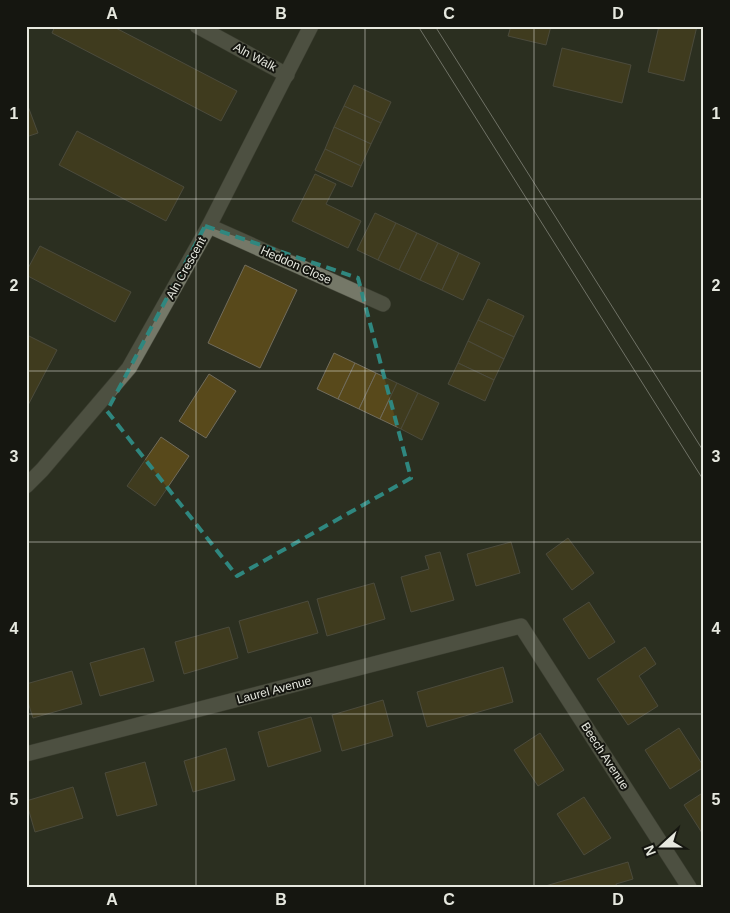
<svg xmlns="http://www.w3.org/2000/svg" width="730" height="913" viewBox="0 0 730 913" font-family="Helvetica,sans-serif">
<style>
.building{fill:#58491b;stroke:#716c5c}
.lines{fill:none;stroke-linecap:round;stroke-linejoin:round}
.minor-casing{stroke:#4b4d41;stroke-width:16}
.minor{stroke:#757868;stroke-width:15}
.tram{stroke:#c1c3b9;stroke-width:1}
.marked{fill:none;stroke:#2f877f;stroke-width:4;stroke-dasharray:10 6;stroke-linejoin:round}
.grid{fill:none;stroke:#e6e8df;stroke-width:1;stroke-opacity:0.55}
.labels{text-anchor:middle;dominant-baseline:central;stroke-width:4;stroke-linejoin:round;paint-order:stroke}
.street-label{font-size:12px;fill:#e6e8df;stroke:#151610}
.neatline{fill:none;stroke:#e6e8df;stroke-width:2}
.grid-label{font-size:16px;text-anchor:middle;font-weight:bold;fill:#e6e8df}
</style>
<rect width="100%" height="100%" fill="#2c2f21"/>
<!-- building -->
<g class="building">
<polygon points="55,26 112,26 237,91 221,121 52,33"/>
<polygon points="511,26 551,26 546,45 508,36"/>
<polygon points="659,26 697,26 684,81 648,72"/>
<polygon points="562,48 631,65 622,103 553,86"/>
<polygon points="354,85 391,102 381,123 344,106"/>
<polygon points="26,101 38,133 26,137"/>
<polygon points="344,106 381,123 371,144 334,127"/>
<polygon points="334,127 371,144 361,166 325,149"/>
<polygon points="77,131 184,187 166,221 59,165"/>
<polygon points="325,149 361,166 352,187 315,170"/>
<polygon points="315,174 336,184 326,204 361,221 348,248 292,221"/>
<polygon points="375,213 396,223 378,260 357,250"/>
<polygon points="396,223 417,233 399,270 378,260"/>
<polygon points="417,233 438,243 420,280 399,270"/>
<polygon points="438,243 459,253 442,290 420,280"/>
<polygon points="40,246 131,292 115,322 26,275 26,272"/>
<polygon points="459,253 480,263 463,300 442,290"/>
<polygon points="245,265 297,290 260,368 208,343"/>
<polygon points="488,299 524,316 514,337 478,320"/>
<polygon points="478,320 514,337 504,359 468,341"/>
<polygon points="27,335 57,350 26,409 26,336"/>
<polygon points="468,341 504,359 494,380 458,363"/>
<polygon points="334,353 355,363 338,399 317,389"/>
<polygon points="355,363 376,373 359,409 338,399"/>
<polygon points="458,363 494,380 485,401 448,384"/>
<polygon points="376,373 397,383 380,419 359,409"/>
<polygon points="209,374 236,391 206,438 179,421"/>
<polygon points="397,383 418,393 401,429 380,419"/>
<polygon points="418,393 439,403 422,440 401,429"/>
<polygon points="161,437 189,456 155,506 127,486"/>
<polygon points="568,538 594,573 572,590 546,554"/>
<polygon points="511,542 520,573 476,586 467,554"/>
<polygon points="440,552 454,600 411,612 401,577 429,569 425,556"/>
<polygon points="374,583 385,619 327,636 317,599"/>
<polygon points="308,601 318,633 248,653 239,621"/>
<polygon points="589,602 615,642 589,659 563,619"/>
<polygon points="229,627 238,658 184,674 175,642"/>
<polygon points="645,647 656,664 639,676 658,706 628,725 597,679"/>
<polygon points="144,648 154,681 100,696 90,663"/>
<polygon points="503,667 513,702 427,727 417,692"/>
<polygon points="72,671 82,704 33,718 26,696 26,684"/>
<polygon points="383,700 393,736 342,751 332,715"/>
<polygon points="311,717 321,751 268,767 258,732"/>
<polygon points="679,728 704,767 670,789 645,750"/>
<polygon points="540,733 564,770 538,786 514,750"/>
<polygon points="226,748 235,780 193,792 184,761"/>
<polygon points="145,762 157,805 117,816 105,773"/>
<polygon points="73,787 83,818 35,832 26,801"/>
<polygon points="704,792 704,836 684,805"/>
<polygon points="584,797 611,838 584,855 557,814"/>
<polygon points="628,862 633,879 616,884 617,887 542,887"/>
</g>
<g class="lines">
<!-- minor casing -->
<g class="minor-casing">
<g id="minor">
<polyline points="197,26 287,75"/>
<polyline points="209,226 383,304"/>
<polyline points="26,486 42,470 129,368 209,226 311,26"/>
<polyline points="26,754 521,626 689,887"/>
</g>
</g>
<!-- minor -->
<use href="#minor" class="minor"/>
<!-- tram -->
<g class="tram">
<polyline points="418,26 704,481"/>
<polyline points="435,26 704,452"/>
</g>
</g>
<!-- marked area -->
<path d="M0 0H730V913H0ZM205 226 358 278 411 478 237 576 107 411Z" fill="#2c2f21" fill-opacity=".55" fill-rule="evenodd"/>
<path class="marked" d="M205 226 358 278 411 478 237 576 107 411Z"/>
<!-- grid -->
<path class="grid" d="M196 26V887M365 26V887M534 26V887M26 199H704M26 371H704M26 542H704M26 714H704"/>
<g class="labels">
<!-- street labels -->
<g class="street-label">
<text transform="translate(255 57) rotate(28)">Aln Walk</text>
<text transform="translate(296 265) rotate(24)">Heddon Close</text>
<text transform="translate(186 268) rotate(-61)">Aln Crescent</text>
<text transform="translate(274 690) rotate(-15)">Laurel Avenue</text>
<text transform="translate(605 756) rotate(57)">Beech Avenue</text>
</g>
</g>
<!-- border -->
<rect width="730" height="913" fill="none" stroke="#151610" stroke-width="55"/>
<!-- north arrow -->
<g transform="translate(662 846) rotate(249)" stroke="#151610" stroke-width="4" paint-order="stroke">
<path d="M0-4L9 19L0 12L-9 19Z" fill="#e6e8df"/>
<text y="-8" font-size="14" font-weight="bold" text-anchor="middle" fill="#e6e8df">N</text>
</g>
<rect x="28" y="28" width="674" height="858" class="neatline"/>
<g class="grid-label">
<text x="112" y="19">A</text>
<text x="281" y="19">B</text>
<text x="449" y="19">C</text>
<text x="618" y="19">D</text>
<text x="14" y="119">1</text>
<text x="716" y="119">1</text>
<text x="14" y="291">2</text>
<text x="716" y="291">2</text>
<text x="14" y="462">3</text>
<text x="716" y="462">3</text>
<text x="14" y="634">4</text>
<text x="716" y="634">4</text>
<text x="14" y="805">5</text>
<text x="716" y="805">5</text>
<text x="112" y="905">A</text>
<text x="281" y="905">B</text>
<text x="449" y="905">C</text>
<text x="618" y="905">D</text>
</g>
</svg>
